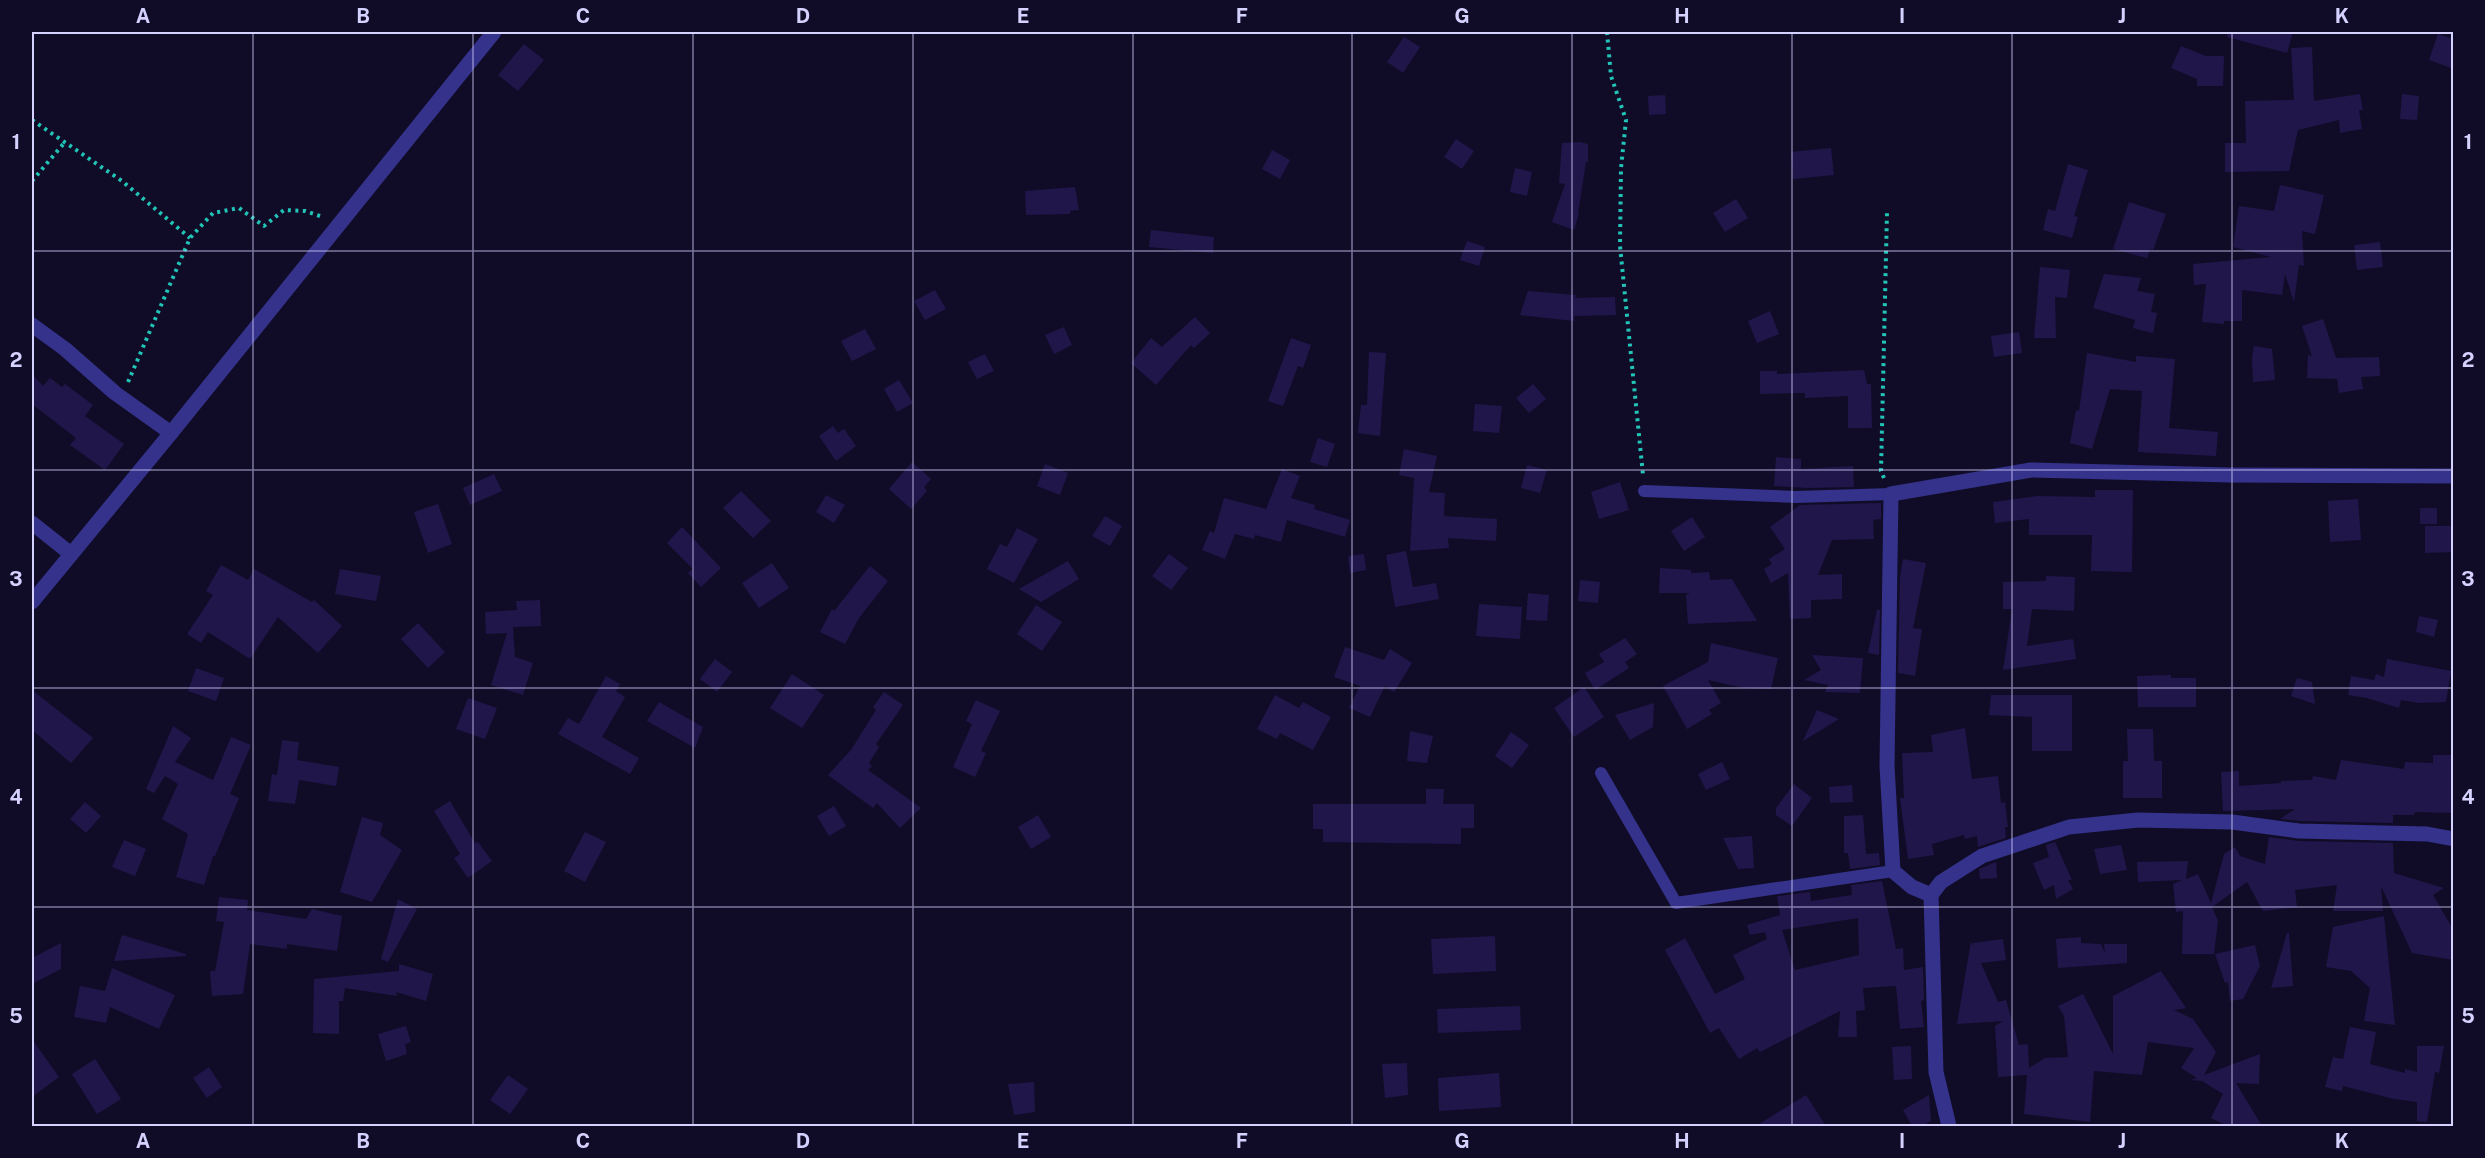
<svg xmlns="http://www.w3.org/2000/svg" width="2485" height="1158" viewBox="0 0 2485 1158" font-family="'Public Sans',sans-serif">
<style>
.building{fill:#20164a;fill-rule:evenodd}
.lines{fill:none;stroke-linecap:round;stroke-linejoin:round}
.path{stroke:#21c4b7;stroke-width:4;stroke-dasharray:3 4.5;stroke-linecap:butt}
.lane{stroke:#34328b;stroke-width:12}
.street{stroke:#34328b;stroke-width:15}
.grid{fill:none;stroke:#d6d2ff;stroke-width:1.5;stroke-opacity:0.55}
.neatline{fill:none;stroke:#d6d2ff;stroke-width:2}
.grid-label{font-size:20px;text-anchor:middle;font-weight:bold;fill:#d6d2ff}
</style>
<rect width="100%" height="100%" fill="#100c27"/>
<!-- building -->
<g class="building">
<polygon points="2228,32 2293,32 2287,53 2227,37"/>
<polygon points="2438,34 2454,39 2454,69 2429,60"/>
<polygon points="1404,37 1420,47 1403,73 1387,62"/>
<polygon points="524,44 544,60 518,91 498,75"/>
<polygon points="2181,46 2206,56 2224,56 2223,86 2197,86 2197,79 2171,68"/>
<polygon points="2312,47 2314,101 2360,94 2363,110 2359,110 2362,129 2340,133 2339,120 2298,130 2289,171 2225,172 2225,143 2246,143 2245,101 2294,100 2291,48"/>
<polygon points="2402,94 2419,96 2417,120 2400,119"/>
<polygon points="1665,95 1666,114 1649,115 1648,96"/>
<polygon points="1456,139 1474,151 1462,169 1444,157"/>
<polygon points="1580,142 1588,144 1588,162 1586,162 1578,214 1579,214 1574,230 1552,222 1565,184 1559,183 1562,143"/>
<polygon points="1831,148 1834,175 1793,179 1791,152"/>
<polygon points="1272,150 1290,160 1280,179 1262,169"/>
<polygon points="2068,164 2088,170 2074,216 2078,217 2072,238 2043,230 2048,209 2055,211"/>
<polygon points="1515,168 1532,172 1527,196 1510,192"/>
<polygon points="2280,185 2324,195 2315,234 2302,231 2304,266 2299,265 2294,302 2285,274 2282,295 2242,290 2242,321 2224,321 2224,324 2202,322 2206,284 2194,285 2193,264 2271,257 2233,247 2239,206 2274,211"/>
<polygon points="1075,187 1079,210 1070,211 1070,214 1026,215 1025,191"/>
<polygon points="1736,199 1748,218 1725,232 1713,213"/>
<polygon points="2129,202 2166,214 2153,250 2150,249 2147,258 2113,249"/>
<polygon points="1151,230 1214,237 1213,253 1149,247"/>
<polygon points="1467,241 1485,247 1479,266 1460,260"/>
<polygon points="2380,242 2383,267 2357,270 2354,245"/>
<polygon points="2040,267 2070,270 2067,298 2055,297 2056,338 2034,338"/>
<polygon points="2104,274 2141,278 2137,291 2155,294 2151,312 2157,313 2153,333 2133,328 2135,320 2093,308"/>
<polygon points="935,290 946,309 925,320 914,301"/>
<polygon points="1528,291 1576,295 1575,298 1615,297 1616,315 1574,316 1574,321 1520,315"/>
<polygon points="1770,311 1779,334 1757,343 1748,321"/>
<polygon points="1195,317 1210,333 1194,348 1191,345 1156,385 1131,363 1151,338 1162,347"/>
<polygon points="2323,319 2336,358 2379,357 2380,376 2361,377 2363,389 2339,393 2337,379 2307,378 2308,355 2312,356 2302,326"/>
<polygon points="1064,327 1072,345 1054,354 1045,335"/>
<polygon points="865,329 876,349 852,361 841,341"/>
<polygon points="2019,332 2022,353 1994,357 1991,336"/>
<polygon points="1291,338 1311,345 1303,368 1298,366 1283,406 1268,401"/>
<polygon points="2254,346 2272,349 2275,380 2253,382 2252,358"/>
<polygon points="1369,352 1386,353 1380,436 1358,433 1361,405 1367,405"/>
<polygon points="2087,353 2136,362 2136,356 2175,359 2169,428 2218,432 2216,456 2138,452 2142,391 2110,389 2092,449 2070,443 2076,410 2079,411"/>
<polygon points="985,354 994,371 977,379 968,362"/>
<polygon points="1864,370 1867,384 1871,384 1872,428 1848,428 1848,396 1805,398 1805,393 1760,394 1760,371 1777,371 1777,374"/>
<polygon points="32,374 43,386 50,378 62,387 65,384 93,405 85,416 124,444 105,470 70,445 76,438 32,404"/>
<polygon points="899,380 913,403 897,412 884,389"/>
<polygon points="1533,384 1546,399 1529,413 1516,398"/>
<polygon points="1475,404 1502,406 1499,433 1473,431"/>
<polygon points="833,426 838,433 844,429 856,446 836,461 819,436"/>
<polygon points="1318,438 1335,444 1327,467 1310,462"/>
<polygon points="1404,449 1437,456 1429,492 1445,493 1444,516 1497,519 1496,541 1448,538 1449,548 1410,551 1414,478 1399,475"/>
<polygon points="1776,457 1801,459 1801,469 1853,466 1854,487 1808,488 1774,486"/>
<polygon points="912,462 931,479 924,487 927,491 911,509 889,489"/>
<polygon points="1045,464 1068,473 1060,495 1037,486"/>
<polygon points="1527,465 1547,470 1540,493 1521,488"/>
<polygon points="1282,469 1300,476 1291,498 1315,505 1314,509 1350,520 1345,537 1287,520 1281,542 1255,535 1254,539 1235,534 1225,559 1202,550 1210,531 1214,533 1224,498 1266,509"/>
<polygon points="494,474 502,491 470,505 463,488"/>
<polygon points="1620,482 1629,510 1599,519 1591,492"/>
<polygon points="2095,490 2133,490 2132,572 2091,571 2092,535 2029,535 2029,519 1995,523 1993,502 2037,496 2095,497"/>
<polygon points="741,491 771,521 753,538 723,508"/>
<polygon points="826,495 845,505 834,523 816,512"/>
<polygon points="2358,499 2361,540 2330,542 2328,501"/>
<polygon points="1881,503 1881,519 1873,520 1874,539 1832,540 1818,575 1842,574 1842,599 1811,600 1811,618 1790,619 1788,573 1771,583 1764,569 1772,564 1769,559 1785,549 1770,527 1800,505"/>
<polygon points="438,504 452,544 428,553 414,512"/>
<rect x="2420" y="508" width="17" height="16"/>
<polygon points="1105,516 1122,526 1110,546 1092,536"/>
<polygon points="1692,517 1705,537 1684,551 1671,531"/>
<polygon points="2425,526 2454,526 2454,552 2425,553"/>
<polygon points="682,527 721,568 701,587 688,573 693,569 667,543"/>
<polygon points="1017,528 1038,539 1014,583 987,569 1000,544 1007,547"/>
<polygon points="1406,551 1413,587 1436,583 1439,599 1395,607 1386,555"/>
<polygon points="1169,554 1188,568 1171,590 1152,576"/>
<polygon points="1364,554 1366,570 1350,573 1348,556"/>
<polygon points="1903,559 1926,563 1913,628 1922,629 1915,676 1898,673 1900,577"/>
<polygon points="1068,561 1079,579 1041,602 1019,589"/>
<polygon points="772,563 789,588 759,608 742,583"/>
<polygon points="221,565 248,580 254,569 312,602 314,600 342,626 318,653 278,617 250,659 208,632 201,643 187,634 213,595 206,591"/>
<polygon points="870,566 888,581 859,618 845,644 820,632 832,609 834,611"/>
<polygon points="1660,568 1691,570 1691,573 1709,572 1710,580 1732,579 1757,621 1688,624 1686,595 1690,593 1659,593"/>
<polygon points="340,569 381,576 376,601 335,594"/>
<polygon points="2046,576 2075,577 2074,611 2032,609 2027,646 2073,639 2076,659 2003,670 2012,609 2003,609 2003,582 2046,581"/>
<polygon points="1580,580 1600,582 1598,603 1578,601"/>
<polygon points="1528,593 1549,595 1547,621 1526,620"/>
<polygon points="540,600 541,626 513,627 515,657 533,663 523,695 491,685 507,633 486,634 485,612 517,610 516,601"/>
<polygon points="1479,604 1522,607 1520,639 1476,636"/>
<polygon points="1036,605 1062,622 1042,651 1017,634"/>
<polygon points="1877,610 1880,610 1879,655 1868,653"/>
<polygon points="2419,616 2438,620 2434,637 2416,632"/>
<polygon points="418,623 445,652 428,668 401,639"/>
<polygon points="1625,638 1637,654 1625,662 1629,668 1595,690 1585,673 1604,662 1599,654"/>
<polygon points="1711,643 1778,658 1771,689 1744,688 1708,680 1721,703 1709,710 1712,714 1687,729 1663,686 1708,662"/>
<polygon points="1345,647 1384,660 1390,649 1412,663 1394,692 1385,686 1370,717 1349,708 1360,686 1334,677"/>
<polygon points="1812,655 1863,658 1860,693 1825,692 1828,685 1804,680 1821,670"/>
<polygon points="715,659 732,672 717,692 700,679"/>
<polygon points="2387,659 2451,671 2446,702 2419,703 2401,700 2399,708 2367,698 2348,695 2351,676 2374,680 2376,674 2384,677"/>
<polygon points="196,668 224,678 216,701 188,691"/>
<polygon points="792,674 824,695 802,728 770,708"/>
<polygon points="2171,675 2171,678 2196,678 2196,707 2138,707 2137,676"/>
<polygon points="606,676 620,684 616,691 625,697 602,737 639,758 630,774 558,734 568,718 579,724"/>
<polygon points="2297,678 2312,682 2315,704 2291,696"/>
<polygon points="1584,687 1604,717 1574,737 1554,708"/>
<polygon points="32,690 93,738 71,763 32,730"/>
<polygon points="884,692 903,705 876,744 879,747 869,763 872,766 868,770 921,808 900,828 877,803 873,808 828,775 851,750 876,710 873,707"/>
<polygon points="1275,695 1299,708 1303,702 1331,717 1313,750 1280,733 1277,739 1257,729"/>
<polygon points="1991,695 2072,695 2072,751 2032,751 2032,717 1989,715"/>
<polygon points="468,698 497,708 485,739 456,729"/>
<polygon points="976,700 1000,711 981,751 986,753 975,777 953,767 972,724 966,721"/>
<polygon points="659,702 703,727 695,748 647,721"/>
<polygon points="1654,703 1653,727 1630,740 1615,715"/>
<polygon points="1817,710 1839,719 1803,741"/>
<polygon points="173,726 191,738 175,762 213,780 231,737 251,745 230,794 239,798 215,856 213,856 204,885 176,877 188,834 162,819 178,784 165,776 154,793 146,789"/>
<polygon points="1965,728 1972,779 1998,776 2001,803 2005,802 2008,827 2005,827 2006,838 1978,847 1977,836 1965,839 1964,835 1932,844 1934,855 1908,859 1900,798 1904,798 1902,753 1933,752 1931,735"/>
<polygon points="2127,729 2153,729 2154,761 2162,761 2162,798 2123,798 2123,761 2128,761"/>
<polygon points="1410,731 1433,736 1427,763 1407,761"/>
<polygon points="1511,732 1529,745 1512,768 1495,756"/>
<polygon points="282,740 299,742 297,760 339,767 336,786 299,780 295,804 268,801 272,774 277,775"/>
<polygon points="2433,755 2454,755 2454,813 2415,812 2414,815 2393,815 2393,823 2300,821 2280,819 2295,809 2223,811 2221,772 2239,771 2239,786 2281,783 2281,781 2312,780 2313,776 2336,780 2341,760 2404,769 2405,762 2433,763"/>
<polygon points="1722,762 1730,779 1706,790 1698,774"/>
<polygon points="1794,784 1812,798 1792,826 1776,815 1776,808"/>
<polygon points="1852,785 1853,802 1830,803 1829,787"/>
<polygon points="1426,789 1444,789 1443,804 1474,804 1474,828 1461,828 1461,844 1323,842 1323,829 1313,829 1313,804 1426,804"/>
<polygon points="450,801 475,843 478,842 492,861 468,878 454,858 460,854 434,811"/>
<polygon points="85,802 101,816 86,833 70,819"/>
<polygon points="834,806 846,826 829,836 817,816"/>
<polygon points="1038,815 1051,837 1031,849 1018,827"/>
<polygon points="1863,815 1866,854 1879,853 1880,865 1850,869 1848,853 1844,853 1844,816"/>
<polygon points="362,817 383,823 380,835 402,850 372,902 340,892"/>
<polygon points="585,832 606,842 585,882 564,871"/>
<polygon points="1752,836 1754,868 1738,869 1723,838"/>
<polygon points="2269,837 2299,841 2393,843 2394,873 2444,888 2433,895 2454,931 2454,960 2412,953 2381,886 2383,911 2333,911 2337,885 2295,890 2297,907 2263,911 2247,882 2212,907 2218,921 2214,954 2182,954 2183,911 2176,912 2173,884 2182,880 2138,882 2137,862 2188,861 2186,879 2198,874 2211,903 2224,854 2235,847 2240,856 2265,864"/>
<polygon points="124,840 146,849 135,876 112,867"/>
<polygon points="2055,842 2072,880 2068,880 2073,889 2056,899 2054,885 2044,890 2033,863 2049,857 2046,845"/>
<polygon points="2121,845 2127,870 2100,874 2094,849"/>
<polygon points="1996,862 1997,878 1980,879 1979,869"/>
<path d="M1882 881 1896 949 1903 948 1904 970 1923 967 1924 1000 1921 1001 1924 1027 1900 1029 1896 986 1863 988 1865 1010 1856 1011 1857 1037H1838L1840 1011 1760 1052 1757 1048 1739 1059 1719 1028 1710 1033 1665 950 1685 938 1715 994 1745 979 1733 955 1767 939 1765 932 1750 935 1747 925 1780 915 1777 896 1810 892 1811 901 1852 895 1851 885ZM1858 918 1859 955 1795 970 1782 930Z"/>
<polygon points="219,897 248,900 247,910 306,919 312,909 342,916 337,951 287,944 287,949 250,944 243,994 212,996 210,971 215,971 224,922 216,921"/>
<polygon points="398,899 417,909 388,962 381,959"/>
<polygon points="2384,916 2391,985 2395,1025 2364,1021 2370,988 2351,971 2326,967 2333,927"/>
<polygon points="2287,933 2289,933 2293,986 2271,988"/>
<polygon points="122,935 186,954 186,956 114,961"/>
<polygon points="1495,936 1496,971 1433,974 1431,939"/>
<polygon points="2081,937 2081,943 2101,944 2105,953 2104,944 2127,944 2127,963 2058,968 2056,939"/>
<polygon points="2003,939 2006,960 1981,963 1998,1002 2006,1000 2019,1045 2028,1044 2029,1068 2045,1058 2068,1057 2064,1016 2058,1006 2083,994 2113,1054 2113,996 2161,971 2186,1008 2174,1010 2193,1019 2216,1052 2204,1075 2260,1054 2259,1084 2236,1083 2262,1126 2227,1126 2211,1118 2223,1094 2202,1081 2191,1080 2197,1078 2181,1068 2194,1048 2148,1042 2142,1075 2094,1071 2090,1122 2024,1114 2027,1075 1998,1077 1995,1026 2003,1021 1957,1024 1971,941 1973,946 1973,943"/>
<polygon points="61,943 61,969 32,984 32,958"/>
<polygon points="2255,945 2260,966 2243,999 2230,1001 2228,982 2225,983 2215,954"/>
<polygon points="399,964 433,974 426,1001 396,992 397,996 345,988 343,1001 339,1001 339,1034 313,1033 314,979 399,971"/>
<polygon points="112,968 175,995 159,1029 110,1007 106,1023 74,1017 80,986 105,991"/>
<polygon points="1520,1006 1521,1030 1438,1033 1437,1009"/>
<polygon points="406,1026 411,1042 405,1044 407,1054 386,1061 378,1034"/>
<polygon points="2350,1027 2376,1032 2370,1064 2405,1073 2405,1069 2417,1072 2417,1046 2444,1046 2439,1073 2435,1072 2427,1122 2417,1121 2417,1102 2394,1099 2343,1086 2342,1091 2325,1087 2333,1057 2343,1059"/>
<polygon points="32,1039 59,1077 32,1097"/>
<polygon points="1911,1046 1912,1079 1894,1080 1892,1047"/>
<polygon points="95,1059 121,1099 97,1114 72,1074"/>
<polygon points="1407,1063 1408,1095 1385,1098 1382,1064"/>
<polygon points="209,1067 222,1087 207,1098 193,1078"/>
<polygon points="1499,1073 1501,1107 1439,1111 1438,1078"/>
<polygon points="508,1075 528,1089 510,1114 490,1100"/>
<polygon points="1034,1082 1035,1112 1014,1115 1008,1084"/>
<polygon points="1806,1095 1826,1126 1756,1126"/>
<polygon points="1929,1095 1931,1121 1921,1126 1912,1126 1903,1110"/>
</g>
<g class="lines">
<!-- path -->
<g class="path">
<polyline points="1607,32 1611,76 1626,120 1621,168 1620,246 1643,475"/>
<polyline points="32,120 122,181 190,238"/>
<polyline points="32,181 65,142"/>
<polyline points="128,382 190,238 213,213 239,208 264,226 284,210 305,211 323,217"/>
<polyline points="1884,478 1881,471 1887,212"/>
</g>
<!-- lane -->
<g class="lane">
<polyline points="1644,491 1796,497 1891,494"/>
<polyline points="1601,773 1676,903 1893,871"/>
</g>
<!-- street -->
<g class="street">
<polyline points="32,325 65,349 115,393 171,433"/>
<polyline points="32,523 71,554"/>
<polyline points="32,602 171,433 494,32"/>
<polyline points="1931,895 1912,887 1893,871 1887,766 1891,494 2031,470 2231,475 2454,476"/>
<polyline points="1949,1126 1936,1072 1931,895 1941,882 1982,856 2069,827 2138,820 2232,822 2299,831 2427,834 2454,839"/>
</g>
</g>
<!-- grid -->
<path class="grid" d="M253 32V1126M473 32V1126M693 32V1126M913 32V1126M1133 32V1126M1352 32V1126M1572 32V1126M1792 32V1126M2012 32V1126M2232 32V1126M32 251H2454M32 470H2454M32 688H2454M32 907H2454"/>
<!-- border -->
<rect width="2485" height="1158" fill="none" stroke="#100c27" stroke-width="66"/>
<rect x="33" y="33" width="2419" height="1092" class="neatline"/>
<g class="grid-label">
<text x="143" y="23">A</text>
<text x="363" y="23">B</text>
<text x="583" y="23">C</text>
<text x="803" y="23">D</text>
<text x="1023" y="23">E</text>
<text x="1242" y="23">F</text>
<text x="1462" y="23">G</text>
<text x="1682" y="23">H</text>
<text x="1902" y="23">I</text>
<text x="2122" y="23">J</text>
<text x="2342" y="23">K</text>
<text x="16" y="149">1</text>
<text x="2468" y="149">1</text>
<text x="16" y="367">2</text>
<text x="2468" y="367">2</text>
<text x="16" y="586">3</text>
<text x="2468" y="586">3</text>
<text x="16" y="804">4</text>
<text x="2468" y="804">4</text>
<text x="16" y="1023">5</text>
<text x="2468" y="1023">5</text>
<text x="143" y="1148">A</text>
<text x="363" y="1148">B</text>
<text x="583" y="1148">C</text>
<text x="803" y="1148">D</text>
<text x="1023" y="1148">E</text>
<text x="1242" y="1148">F</text>
<text x="1462" y="1148">G</text>
<text x="1682" y="1148">H</text>
<text x="1902" y="1148">I</text>
<text x="2122" y="1148">J</text>
<text x="2342" y="1148">K</text>
</g>
</svg>
